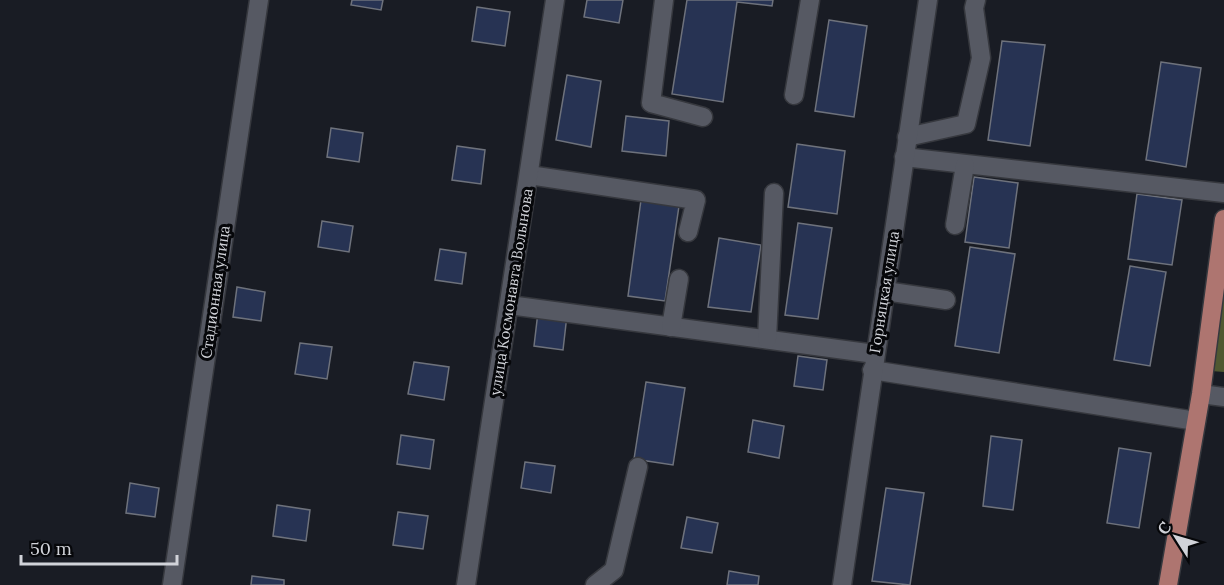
<svg xmlns="http://www.w3.org/2000/svg" width="1224" height="585" viewBox="0 0 1224 585" font-family="Lora,serif">
<style>
.forest{fill:#505831}
.building{fill:#273353;stroke:#6e727c;stroke-width:1.5}
.lines{fill:none;stroke-linecap:round;stroke-linejoin:round}
.minor-casing{stroke:#36383e;stroke-width:21}
.major-casing{stroke:#36383e;stroke-width:21}
.minor{stroke:#565963;stroke-width:18}
.major{stroke:#ae7570;stroke-width:18}
.labels{text-anchor:middle;dominant-baseline:central;stroke-width:6;stroke-linejoin:round;paint-order:stroke}
.street-label{font-size:15px;fill:#d1d3d9;stroke:#06070a}
</style>
<rect width="100%" height="100%" fill="#191c24"/>
<!-- forest -->
<polygon class="forest" points="1224,286 1224,372 1211,371"/>
<!-- building -->
<g class="building">
<polygon points="352,0 383,0 381,10 351,5"/>
<polygon points="587,0 623,0 619,23 584,17"/>
<polygon points="687,0 773,0 772,6 737,2 723,102 672,94"/>
<polygon points="477,7 510,12 505,46 472,41"/>
<polygon points="829,20 867,26 854,117 815,111"/>
<polygon points="1002,41 1045,45 1030,146 988,140"/>
<polygon points="1161,62 1201,68 1186,167 1146,160"/>
<polygon points="567,75 601,81 591,147 556,140"/>
<polygon points="626,116 669,121 666,156 622,151"/>
<polygon points="331,128 363,133 359,162 327,157"/>
<polygon points="797,144 845,151 837,214 788,207"/>
<polygon points="457,146 485,150 481,184 452,180"/>
<polygon points="974,177 1018,183 1009,248 965,242"/>
<polygon points="1137,194 1182,200 1172,265 1128,259"/>
<polygon points="641,200 679,206 665,301 628,296"/>
<polygon points="322,221 353,226 349,252 318,247"/>
<polygon points="798,223 832,228 818,319 785,315"/>
<polygon points="719,238 761,245 751,312 708,307"/>
<polygon points="970,247 1015,254 999,353 955,346"/>
<polygon points="440,249 466,253 462,284 435,280"/>
<polygon points="1130,266 1166,272 1150,366 1114,360"/>
<polygon points="237,287 265,292 261,321 233,317"/>
<polygon points="538,312 567,315 563,350 534,346"/>
<polygon points="300,343 332,347 327,379 295,374"/>
<polygon points="798,356 827,360 823,390 794,386"/>
<polygon points="414,362 449,367 444,400 408,394"/>
<polygon points="646,382 685,388 673,465 634,459"/>
<polygon points="753,420 784,426 779,458 748,452"/>
<polygon points="401,435 434,440 430,469 397,464"/>
<polygon points="991,436 1022,440 1013,510 983,506"/>
<polygon points="1119,448 1151,453 1139,528 1107,523"/>
<polygon points="525,462 555,466 551,493 521,488"/>
<polygon points="130,483 159,488 155,517 126,513"/>
<polygon points="886,488 924,493 910,585 872,581"/>
<polygon points="277,505 310,510 306,541 273,536"/>
<polygon points="398,512 428,516 423,549 393,545"/>
<polygon points="687,517 718,523 712,553 681,548"/>
<polygon points="729,571 759,576 758,585 727,585"/>
<polygon points="252,576 284,580 284,585 251,585"/>
</g>
<g class="lines">
<!-- minor casing -->
<g class="minor-casing">
<g id="minor">
<polyline points="664,0 651,103 703,117"/>
<polyline points="794,95 810,0"/>
<polyline points="907,137 966,124 981,58 974,8 976,0"/>
<polyline points="904,157 1224,193"/>
<polyline points="529,175 696,200 688,232"/>
<polyline points="955,225 965,165"/>
<polyline points="885,291 946,300"/>
<polyline points="509,305 875,354"/>
<polyline points="671,327 679,279"/>
<polyline points="767,339 774,193"/>
<polyline points="872,370 1196,421"/>
<polyline points="1201,394 1224,397"/>
<polyline points="172,585 259,0"/>
<polyline points="466,585 555,0"/>
<polyline points="595,585 614,570 638,467"/>
<polyline points="842,585 928,0"/>
</g>
</g>
<!-- major casing -->
<g class="major-casing">
<polyline id="major" points="1168,585 1201,394 1224,219"/>
</g>
<!-- minor -->
<use href="#minor" class="minor"/>
<!-- major -->
<use href="#major" class="major"/>
</g>
<g class="labels">
<!-- street labels -->
<g class="street-label">
<text transform="translate(215 292) rotate(-82)">Стадионная улица</text>
<text transform="translate(511 292) rotate(-81)">улица Космонавта Волынова</text>
<text transform="translate(884 292) rotate(-81)">Горняцкая улица</text>
</g>
</g>
<!-- north arrow -->
<g transform="translate(1176 537) rotate(307)" stroke="#06070a" stroke-width="4.5" paint-order="stroke">
<path d="M0-4.5L10 22L0 15L-10 22Z" fill="#d1d3d9"/>
<text y="-9" font-size="16" font-weight="bold" text-anchor="middle" fill="#d1d3d9">С</text>
</g>
<!-- scale -->
<path d="M21 555v9h156v-9" fill="none" stroke="#d1d3d9" stroke-width="3"/>
<text x="30" y="555" font-size="18" fill="#d1d3d9" stroke="#06070a" stroke-width="4.5" paint-order="stroke">50 m</text>
</svg>
